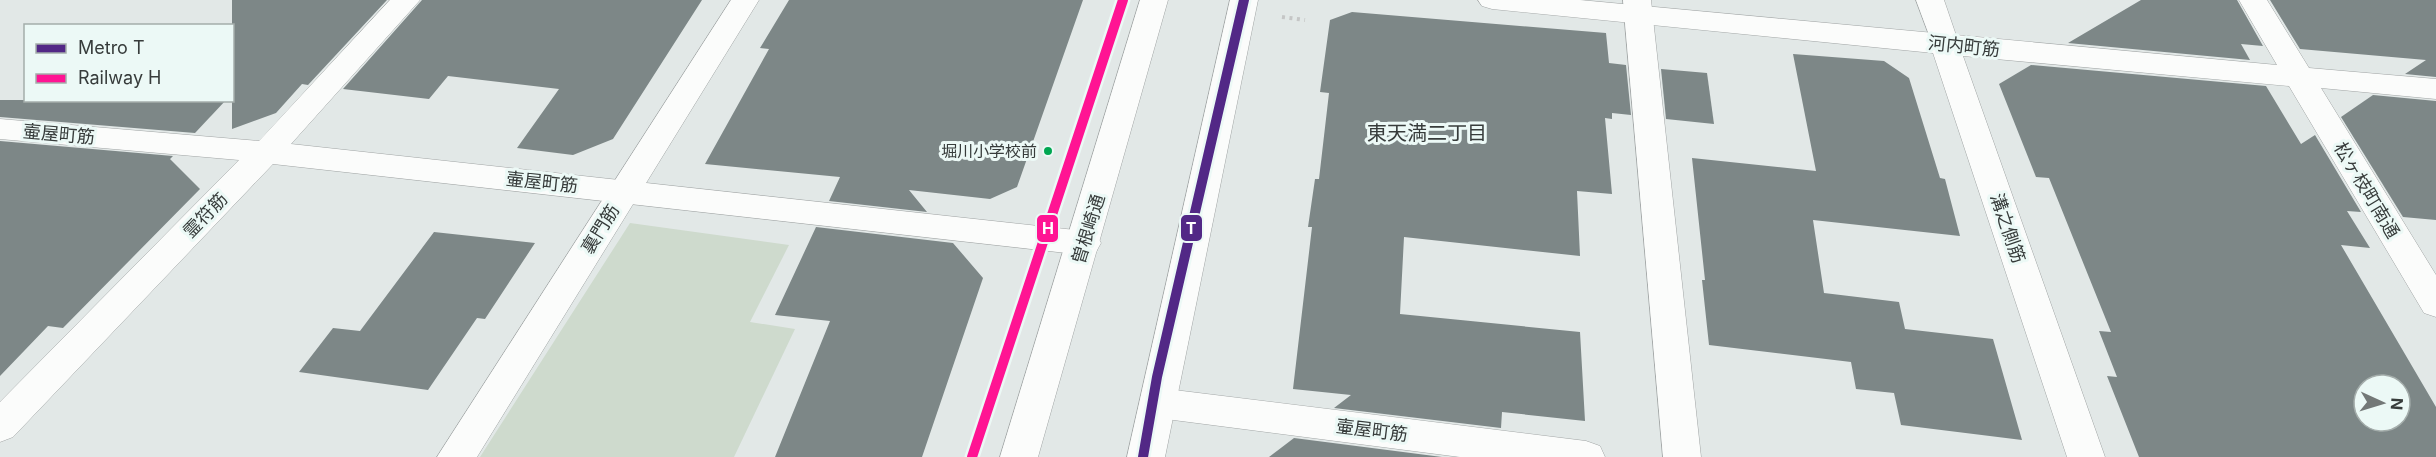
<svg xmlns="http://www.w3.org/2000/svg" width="2436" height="457" viewBox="0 0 2436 457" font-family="Inter,'Noto Sans JP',sans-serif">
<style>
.green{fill:#cedacd}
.building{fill:#7d8787;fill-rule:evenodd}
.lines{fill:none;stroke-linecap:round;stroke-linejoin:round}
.street-casing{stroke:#a0a4a4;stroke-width:1}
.secondary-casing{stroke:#a0a4a4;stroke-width:1}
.highway-casing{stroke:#a0a4a4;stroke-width:1}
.path{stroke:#c5c6c6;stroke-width:4;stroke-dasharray:3 4.5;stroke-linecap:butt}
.street{fill:#fbfcfb;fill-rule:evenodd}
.secondary{fill:#fbfcfb;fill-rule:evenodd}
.highway{fill:#fbfcfb;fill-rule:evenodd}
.rail-1-casing{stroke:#ecf9f6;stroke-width:15}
.rail-1{stroke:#ff1493;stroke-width:10}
.metro-1-casing{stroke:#ecf9f6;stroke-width:15}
.metro-1{stroke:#522886;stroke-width:10}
.bus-dot{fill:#00a651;stroke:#ecf9f6;stroke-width:2}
.labels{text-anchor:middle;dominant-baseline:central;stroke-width:6;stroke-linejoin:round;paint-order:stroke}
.bus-label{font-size:16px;fill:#373c3b;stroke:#ecf9f6;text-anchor:end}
.street-label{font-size:18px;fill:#373c3b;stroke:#ecf9f6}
.neighbourhood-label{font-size:20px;fill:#373c3b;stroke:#ecf9f6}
.line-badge{stroke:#ecf9f6;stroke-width:2}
.badge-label{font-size:16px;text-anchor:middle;font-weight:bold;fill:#fff}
</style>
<rect width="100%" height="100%" fill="#e2e8e7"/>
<!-- green -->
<polygon class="green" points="630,223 789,245 750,322 795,329 734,457 480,457"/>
<!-- building -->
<g class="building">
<polygon points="232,0 387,0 308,85 302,84 276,113 232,129"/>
<polygon points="422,0 702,0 613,139 573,155 517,148 559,89 448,76 429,99 343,89"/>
<polygon points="789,0 1083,0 1017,187 990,199 909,190 927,212 829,201 840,177 705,164 769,49 760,48"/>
<polygon points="2141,0 2237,0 2263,46 2241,44 2250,60 2068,43"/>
<polygon points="2270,0 2436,0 2436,77 2405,74 2426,60 2300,49"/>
<polygon points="1352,12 1606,33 1609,63 1626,65 1631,115 1612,113 1612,119 1605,118 1612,194 1577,191 1580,256 1404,237 1400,314 1580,332 1585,421 1502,412 1501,428 1334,408 1351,395 1293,389 1312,227 1308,227 1315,179 1319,179 1329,93 1320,92 1330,20"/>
<polygon points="1793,54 1884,61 1909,78 1940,178 1945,179 1960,236 1813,220 1824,293 1899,302 1905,329 1993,339 2022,440 1901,425 1894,393 1856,389 1851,362 1709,345 1702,280 1705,280 1692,158 1816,171"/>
<path d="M2031 65 2266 86 2301 144 2315 135 2361 212 2347 211 2370 248 2341 245 2436 407V457H2139L2107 376 2117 377 2099 331 2111 332 2049 178 2036 177 1999 84ZM2364 385H2400V421H2364Z"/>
<polygon points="1661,69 1707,73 1714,124 1666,119"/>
<polygon points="2373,95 2436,101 2436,220 2403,217 2341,117"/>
<polygon points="0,100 226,100 195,133 0,117"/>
<polygon points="0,141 173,156 170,159 200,189 63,328 48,326 0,376"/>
<polygon points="816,227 953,243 983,278 922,457 775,457 830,321 775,315"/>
<polygon points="434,232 535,243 485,319 477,318 428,390 299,372 333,328 360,331"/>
<polygon points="1294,438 1442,457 1269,457"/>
</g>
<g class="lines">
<!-- street casing -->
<g class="street-casing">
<g id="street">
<polygon points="390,0 420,0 291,144 1084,231 1096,234 1101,243 1096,252 1084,255 273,164 13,437 0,442 0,402 239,160 0,139 0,119 259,141"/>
<polygon points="1623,0 1651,0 1701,457 1663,457"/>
<polygon points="1916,0 1944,0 1959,44 1955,51 1945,53 1935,51"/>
<polygon points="1158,388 1586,441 1600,446 1605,457 1460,457 1158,418 1145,414 1140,403 1145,392"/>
</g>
</g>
<!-- secondary casing -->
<g class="secondary-casing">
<g id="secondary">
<polygon points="731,0 759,0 477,457 437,457"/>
<polygon points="1478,0 1580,0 2277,65 2239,0 2267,0 2309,68 2436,79 2436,99 2321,88 2436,275 2436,317 2424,313 2289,86 1963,56 2105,457 2067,457 1933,53 1492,9 1482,6"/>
</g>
</g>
<!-- highway casing -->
<g class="highway-casing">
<g id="highway">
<polygon points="1140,0 1168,0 1038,457 1000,457"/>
<polygon points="1230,0 1258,0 1165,457 1127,457"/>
</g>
</g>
<!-- path -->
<polyline class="path" points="1282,17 1305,20"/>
<!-- street -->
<use href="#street" class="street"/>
<!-- secondary -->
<use href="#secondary" class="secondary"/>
<!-- highway -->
<use href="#highway" class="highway"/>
<!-- rail-1 casing -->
<g class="rail-1-casing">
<polyline id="rail-1" points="972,457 1123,0"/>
</g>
<!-- rail-1 -->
<use href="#rail-1" class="rail-1"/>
<!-- metro-1 casing -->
<g class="metro-1-casing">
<polyline id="metro-1" points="1143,457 1157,377 1244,0"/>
</g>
<!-- metro-1 -->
<use href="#metro-1" class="metro-1"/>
</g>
<!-- markers -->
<circle class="bus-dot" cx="1048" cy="151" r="5"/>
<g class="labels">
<!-- bus labels -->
<g class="bus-label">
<text x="1037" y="151">堀川小学校前</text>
</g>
<!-- street labels -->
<g class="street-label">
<text transform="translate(1964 46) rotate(6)">河内町筋</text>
<text transform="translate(59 134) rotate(5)">壷屋町筋</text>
<text transform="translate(542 182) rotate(6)">壷屋町筋</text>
<text transform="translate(2367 190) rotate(59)">松ヶ枝町南通</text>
<text transform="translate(205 215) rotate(-46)">霊符筋</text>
<text transform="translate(2008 228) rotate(71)">溝之側筋</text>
<text transform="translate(600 229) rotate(-58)">裏門筋</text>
<text transform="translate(1088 229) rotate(-73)">曽根崎通</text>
<text transform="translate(1372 430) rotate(7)">壷屋町筋</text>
</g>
<!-- neighbourhood labels -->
<g class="neighbourhood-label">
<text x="1427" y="133">東天満二丁目</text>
</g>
</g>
<g class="line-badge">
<rect x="1180" y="214" width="23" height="28" rx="6" fill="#522886"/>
<rect x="1036" y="214" width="23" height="29" rx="6" fill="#ff1493"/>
</g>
<g class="badge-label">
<text x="1191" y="234">T</text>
<text x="1048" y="234">H</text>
</g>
<!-- legend -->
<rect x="24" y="24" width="210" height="78" fill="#ecf9f6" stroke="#a4adab" stroke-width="1.5"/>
<rect x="36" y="44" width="30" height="9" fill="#522886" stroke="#a4adab" stroke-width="1.5"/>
<text x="78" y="54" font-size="18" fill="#373c3b">Metro T</text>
<rect x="36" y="74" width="30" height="9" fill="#ff1493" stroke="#a4adab" stroke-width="1.5"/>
<text x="78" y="84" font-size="18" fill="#373c3b">Railway H</text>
<!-- north arrow -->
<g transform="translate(2382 403) rotate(94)"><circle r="28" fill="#ecf9f6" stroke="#a4adab" stroke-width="1.5"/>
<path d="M0-4.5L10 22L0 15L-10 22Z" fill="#737877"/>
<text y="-9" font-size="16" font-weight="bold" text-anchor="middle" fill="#373c3b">N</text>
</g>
</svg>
